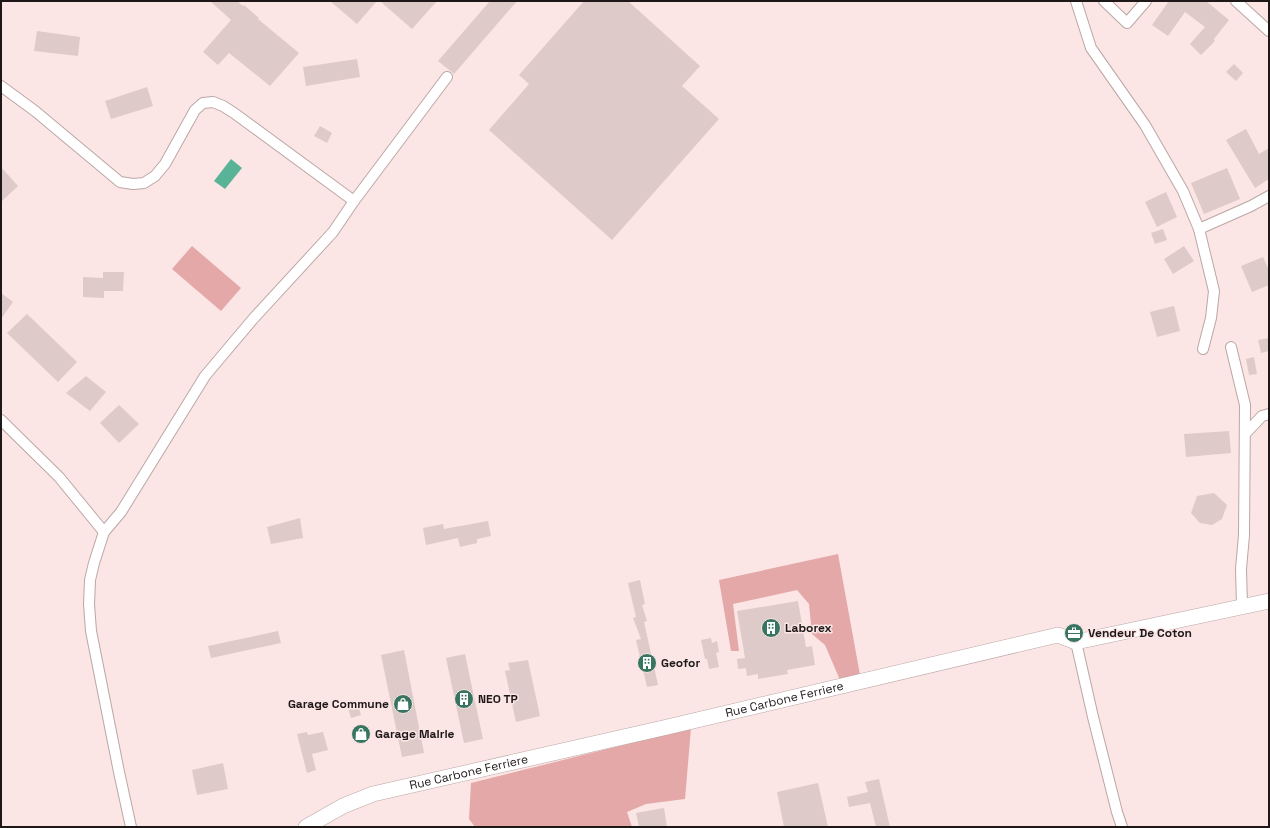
<svg xmlns="http://www.w3.org/2000/svg" width="1270" height="828" viewBox="0 0 1270 828" font-family="'Space Grotesk',sans-serif">
<style>
.green{fill:#e3a8a7}
.water{fill:#59b497}
.building{fill:#dfcaca}
.lines{fill:none;stroke-linecap:round;stroke-linejoin:round}
.street-casing{stroke:#bba7a6;stroke-width:12}
.secondary-casing{stroke:#bba7a6;stroke-width:16}
.street{stroke:#fff;stroke-width:10}
.secondary{stroke:#fff;stroke-width:15}
.labels{text-anchor:middle;dominant-baseline:central;stroke-width:3;stroke-linejoin:round;paint-order:stroke}
.poi-label{font-size:12px;font-weight:bold;fill:#1f1818;stroke:#fbe5e5;text-anchor:start}
.street-label{font-size:12px;fill:#1f1818;stroke:#fbe5e5}
</style>
<rect width="100%" height="100%" fill="#fbe5e5"/>
<!-- green -->
<g class="green">
<polygon points="192,246 241,288 221,311 172,269"/>
<polygon points="838,554 860,675 840,680 825,645 812,634 809,604 797,590 733,604 739,651 731,651 719,580"/>
<polygon points="691,728 685,799 646,804 627,812 632,827 475,827 469,819 471,783"/>
</g>
<!-- water -->
<polygon class="water" points="231,159 242,168 225,189 214,181"/>
<!-- building -->
<g class="building">
<polygon points="210,1 237,1 243,6 244,5 259,18 258,19 299,53 270,86 229,53 218,65 203,52 231,20"/>
<polygon points="330,1 377,1 357,24"/>
<polygon points="380,1 437,1 412,29"/>
<polygon points="490,1 517,1 454,74 438,61"/>
<polygon points="584,1 628,1 700,66 682,86 719,119 612,240 489,130 529,84 519,75"/>
<polygon points="1169,1 1206,1 1229,20 1214,39 1215,41 1201,55 1190,44 1205,27 1185,12 1168,36 1152,25"/>
<polygon points="37,31 80,37 78,56 34,51"/>
<polygon points="357,59 360,77 306,86 303,67"/>
<polygon points="1234,64 1243,73 1236,81 1226,72"/>
<polygon points="147,87 153,106 111,119 105,101"/>
<polygon points="320,126 332,133 327,143 314,136"/>
<polygon points="1246,129 1259,154 1269,148 1269,179 1255,188 1226,140"/>
<polygon points="1,167 18,186 1,202"/>
<polygon points="1227,168 1240,199 1204,214 1191,183"/>
<polygon points="1166,192 1177,217 1157,227 1145,202"/>
<polygon points="1163,229 1167,240 1155,244 1151,233"/>
<polygon points="1184,246 1194,261 1173,274 1164,259"/>
<polygon points="1263,257 1269,270 1269,285 1252,292 1241,266"/>
<polygon points="103,272 124,272 123,291 104,291 104,298 83,297 83,277 103,278"/>
<polygon points="1,293 13,302 1,319"/>
<polygon points="1174,306 1180,331 1157,337 1150,312"/>
<polygon points="27,314 77,362 58,382 7,333"/>
<polygon points="1269,338 1269,351 1261,353 1258,340"/>
<polygon points="1254,357 1257,374 1249,375 1246,359"/>
<polygon points="86,376 106,392 90,411 66,393"/>
<polygon points="119,405 139,424 119,443 100,423"/>
<polygon points="1229,431 1231,453 1186,457 1184,434"/>
<polygon points="1214,493 1227,505 1222,519 1212,525 1200,523 1191,513 1197,496"/>
<polygon points="300,518 303,538 271,544 267,527"/>
<polygon points="488,521 491,536 477,539 477,543 460,547 458,538 426,545 423,528 443,524 444,529"/>
<polygon points="640,580 645,604 642,605 647,621 644,622 658,685 647,687 636,640 641,639 633,618 636,617 628,583"/>
<polygon points="798,601 806,647 812,646 815,665 787,670 788,674 758,679 758,674 747,676 746,668 738,669 737,659 745,658 737,611"/>
<polygon points="278,631 281,643 211,658 208,646"/>
<polygon points="711,638 712,643 717,641 719,652 716,653 719,667 709,669 707,659 705,659 701,640"/>
<polygon points="404,650 424,753 402,757 381,655"/>
<polygon points="465,654 483,739 464,743 446,658"/>
<polygon points="528,660 540,716 516,722 505,671 510,670 508,663"/>
<polygon points="358,705 361,715 351,718 348,708"/>
<polygon points="307,732 308,735 323,732 328,750 312,754 316,770 307,773 297,734"/>
<polygon points="223,763 228,789 197,795 192,770"/>
<polygon points="879,779 890,827 876,827 870,803 849,807 847,797 868,792 865,782"/>
<polygon points="818,783 828,827 784,827 777,792"/>
<polygon points="664,808 667,827 639,827 636,813"/>
</g>
<g class="lines">
<!-- street casing -->
<g class="street-casing">
<g id="street">
<polyline points="1076,1 1091,48 1145,125 1183,191 1199,229 1214,291 1211,318 1203,349"/>
<polyline points="1104,1 1127,23 1146,1"/>
<polyline points="1236,1 1269,31"/>
<polyline points="1,86 35,111 120,182 133,184 144,183 155,176 165,164 195,110 203,103 213,102 223,106 234,113 354,201"/>
<polyline points="1199,229 1251,206 1269,196"/>
<polyline points="1231,347 1245,405 1244,535 1241,569 1242,606"/>
<polyline points="1,420 59,477 104,532"/>
<polyline points="1245,434 1262,416 1269,414"/>
<polyline points="1076,642 1093,717 1117,812 1122,827"/>
<polyline points="131,827 119,772 91,631 89,604 90,580 94,563 104,532 121,512 205,376 253,319 333,232 354,201 447,77"/>
</g>
</g>
<!-- secondary casing -->
<g class="secondary-casing">
<g id="secondary">
<path id="s1" d="M306 827 343 806 373 794 663 728 1058 635 1076 642 1269 601"/>
</g>
</g>
<!-- street -->
<use href="#street" class="street"/>
<!-- secondary -->
<use href="#secondary" class="secondary"/>
</g>
<!-- icons -->
<defs>
<g id="building-disc" transform="scale(1)"><circle r="9.5" fill="#377561" stroke="#fbe5e5"/><path d="M-4-6H4V6H1V3H-1V6H-4ZM-2.5-4.3h1.7v1.8h-1.7ZM.8-4.3h1.7v1.8H.8ZM-2.5-1h1.7V.8h-1.7ZM.8-1h1.7V.8H.8Z" fill="#fff"/></g>
<g id="office-disc" transform="scale(1)"><circle r="9.5" fill="#377561" stroke="#fbe5e5"/><path d="M-6-3h4V-5.5h4V-3h4V5H-6ZM-1-4.5V-3h2v-1.5ZM-6 0V1H6V0Z" fill="#fff"/></g>
<g id="shop-disc" transform="scale(1)"><circle r="9.5" fill="#377561" stroke="#fbe5e5"/><path d="M-5-2.5h2.3a2.7 3.5 0 0 1 5.4 0H5L5.5 6h-11ZM-1.5-2.5h3a1.5 2.3 0 0 0-3 0Z" fill="#fff"/></g>
</defs>
<g fill-rule="evenodd">
<use href="#building-disc" x="771" y="628"/>
<use href="#office-disc" x="1074" y="633"/>
<use href="#building-disc" x="647" y="663"/>
<use href="#building-disc" x="464" y="699"/>
<use href="#shop-disc" x="403" y="704"/>
<use href="#shop-disc" x="361" y="734"/>
</g>
<g class="labels">
<!-- poi labels -->
<g class="poi-label">
<text x="785" y="628">Laborex</text>
<text x="1088" y="633">Vendeur De Coton</text>
<text x="661" y="663">Geofor</text>
<text x="478" y="699">NEO TP</text>
<text x="389" y="704" text-anchor="end">Garage Commune</text>
<text x="375" y="734">Garage Mairie</text>
</g>
<!-- street labels -->
<g class="street-label">
<text stroke="none"><textPath href="#s1" startOffset="497">Rue Carbone Ferriere</textPath></text>
<text stroke="none"><textPath href="#s1" startOffset="173">Rue Carbone Ferriere</textPath></text>
</g>
</g>
<!-- border -->
<rect width="1270" height="828" fill="none" stroke="#1f1818" stroke-width="4"/>
</svg>
